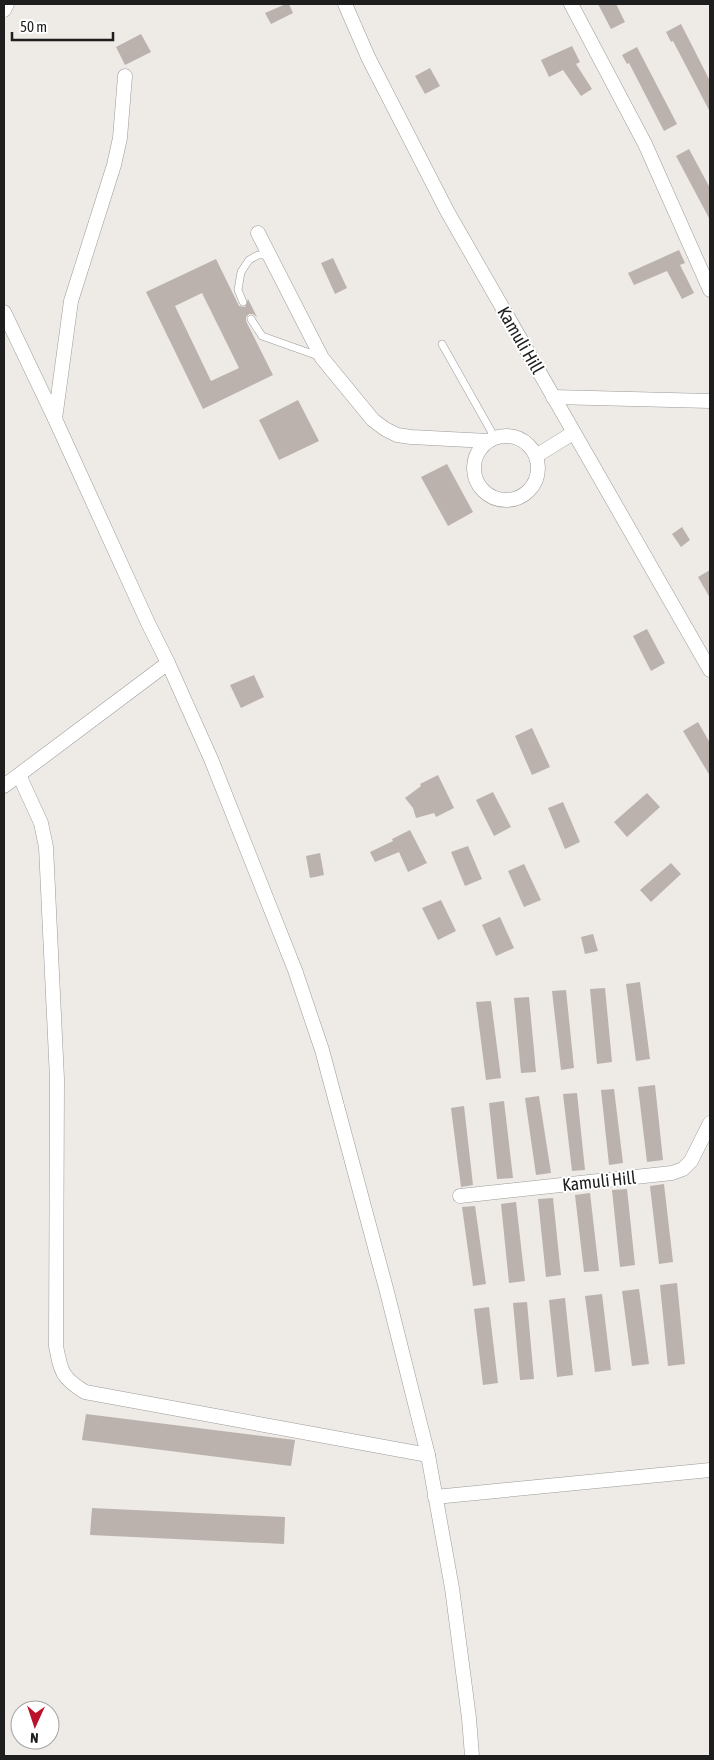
<svg xmlns="http://www.w3.org/2000/svg" width="714" height="1760" viewBox="0 0 714 1760" font-family="'Asap Condensed',sans-serif">
<style>
.building{fill:#bbb2ae;fill-rule:evenodd}
.lines{fill:none;stroke-linecap:round;stroke-linejoin:round}
.lane-casing{stroke:#9b9b9b;stroke-width:8}
.street-casing{stroke:#9b9b9b;stroke-width:15}
.lane{stroke:#fff;stroke-width:7}
.street{stroke:#fff;stroke-width:14}
.labels{text-anchor:middle;dominant-baseline:central;stroke-width:4;stroke-linejoin:round;paint-order:stroke}
.street-label{font-size:18px;fill:#1e1e1e;stroke:#fff}
</style>
<rect width="100%" height="100%" fill="#eeeae5"/>
<!-- building -->
<g class="building">
<polygon points="286,4 289,4 293,13 271,24 265,13"/>
<polygon points="598,4 616,4 625,22 611,29"/>
<polygon points="681,24 710,81 710,112 673,41 671,42 666,32"/>
<polygon points="141,34 151,52 125,65 116,47"/>
<polygon points="572,46 580,62 576,64 592,89 581,96 563,70 549,77 541,60"/>
<polygon points="637,47 677,124 664,131 629,63 627,64 622,55"/>
<polygon points="430,68 440,86 425,94 415,76"/>
<polygon points="689,149 710,188 710,220 676,156"/>
<polygon points="679,250 685,263 680,265 694,293 682,299 667,271 634,285 628,273"/>
<polygon points="333,258 347,288 335,294 321,263"/>
<path d="M216 259 239 306 245 307 248 299 257 317 253 314H249L246 317V321L273 375 203 409 146 292ZM202 293 239 368 211 381 175 306Z"/>
<polygon points="298,400 319,441 279,460 259,420"/>
<polygon points="447,464 473,512 448,526 421,477"/>
<polygon points="682,527 690,540 681,547 672,534"/>
<polygon points="710,570 710,598 698,577"/>
<polygon points="647,629 665,663 651,671 633,636"/>
<polygon points="254,675 264,697 241,708 230,685"/>
<polygon points="698,722 710,743 710,776 683,731"/>
<polygon points="532,728 550,767 532,775 515,736"/>
<polygon points="438,775 454,808 436,817 434,813 416,818 413,808 405,798 421,786 420,784"/>
<polygon points="493,792 511,827 494,836 476,800"/>
<polygon points="647,793 660,807 627,837 614,822"/>
<polygon points="563,802 580,842 565,849 548,808"/>
<polygon points="410,830 427,863 408,872 399,852 375,862 370,852 393,841 392,839"/>
<polygon points="468,846 482,879 465,886 451,852"/>
<polygon points="320,853 324,875 310,878 306,856"/>
<polygon points="671,863 681,874 651,902 640,890"/>
<polygon points="524,864 541,900 524,907 508,871"/>
<polygon points="441,900 456,931 438,940 422,908"/>
<polygon points="500,917 514,948 496,956 482,925"/>
<polygon points="593,934 598,951 585,954 581,937"/>
<polygon points="640,982 650,1059 636,1061 626,984"/>
<polygon points="605,988 612,1062 597,1064 590,989"/>
<polygon points="566,990 574,1068 561,1070 552,991"/>
<polygon points="529,997 536,1072 521,1073 514,998"/>
<polygon points="491,1001 501,1078 486,1080 476,1002"/>
<polygon points="655,1085 663,1160 647,1162 638,1087"/>
<polygon points="614,1089 623,1163 609,1165 601,1090"/>
<polygon points="577,1093 585,1170 572,1171 563,1094"/>
<polygon points="539,1096 551,1173 536,1175 525,1098"/>
<polygon points="504,1101 513,1178 497,1179 489,1103"/>
<polygon points="464,1106 473,1185 461,1187 451,1108"/>
<polygon points="664,1184 673,1262 659,1264 650,1186"/>
<polygon points="627,1189 635,1265 620,1267 612,1190"/>
<polygon points="590,1193 599,1271 584,1272 575,1195"/>
<polygon points="553,1198 561,1275 546,1277 538,1199"/>
<polygon points="516,1202 525,1281 509,1283 501,1204"/>
<polygon points="475,1206 486,1284 473,1286 462,1207"/>
<polygon points="677,1283 685,1364 668,1366 660,1285"/>
<polygon points="639,1289 649,1364 632,1366 622,1291"/>
<polygon points="602,1294 611,1370 595,1372 585,1296"/>
<polygon points="565,1298 573,1375 557,1377 549,1300"/>
<polygon points="527,1302 534,1379 520,1380 513,1303"/>
<polygon points="489,1307 498,1383 483,1385 474,1309"/>
<polygon points="86,1414 295,1440 291,1466 82,1440"/>
<polygon points="92,1508 285,1517 284,1544 90,1535"/>
</g>
<g class="lines">
<!-- lane casing -->
<g class="lane-casing">
<g id="lane">
<polyline points="243,302 238,290 241,272 249,260 258,255 269,255"/>
<polyline points="251,319 262,336 321,357"/>
<polyline points="442,344 495,438"/>
</g>
</g>
<!-- street casing -->
<g class="street-casing">
<g id="street">
<polyline points="345,4 368,57 447,211 710,670"/>
<polyline points="571,4 645,144 710,290"/>
<polyline points="4,10 7,4"/>
<polyline points="258,233 322,358 373,420 385,429 397,435 411,437 488,441"/>
<polyline points="4,312 55,419 148,623 168,663 211,759 295,970 322,1050 387,1292 428,1455 452,1588 469,1718 472,1756"/>
<polyline points="553,397 710,401"/>
<polyline points="55,419 71,301 114,165 120,138 125,76"/>
<circle cx="506" cy="468" r="32"/>
<polyline points="536,456 573,433"/>
<path d="M19 775 41 823 46 847 57 1079 56 1346C61 1372 62 1378 85 1392L428 1455"/>
<polyline points="4,786 168,663"/>
<polyline points="460,1196 672,1173 683,1169 691,1161 710,1123"/>
<polyline points="435,1497 710,1470"/>
</g>
</g>
<!-- lane -->
<use href="#lane" class="lane"/>
<!-- street -->
<use href="#street" class="street"/>
</g>
<g class="labels">
<!-- street labels -->
<g class="street-label">
<text transform="translate(521 340) rotate(60)">Kamuli Hill</text>
<text transform="translate(599 1181) rotate(-6)">Kamuli Hill</text>
</g>
</g>
<!-- border -->
<rect width="714" height="1760" fill="none" stroke="#1e1e1e" stroke-width="10"/>
<!-- north arrow -->
<g transform="translate(35 1725) rotate(183)"><circle r="24" fill="#ffffff" stroke="#a5a5a5"/>
<path d="M0-4L9 19L0 12L-9 19Z" fill="#ba122a"/>
<text y="-8" font-size="14" font-weight="bold" text-anchor="middle" fill="#1e1e1e">N</text>
</g>
<!-- scale -->
<path d="M12 32v8h101v-8" fill="none" stroke="#1e1e1e" stroke-width="2.5"/>
<text x="20" y="32" font-size="15" fill="#1e1e1e" stroke="#ffffff" stroke-width="4" paint-order="stroke">50 m</text>
</svg>
